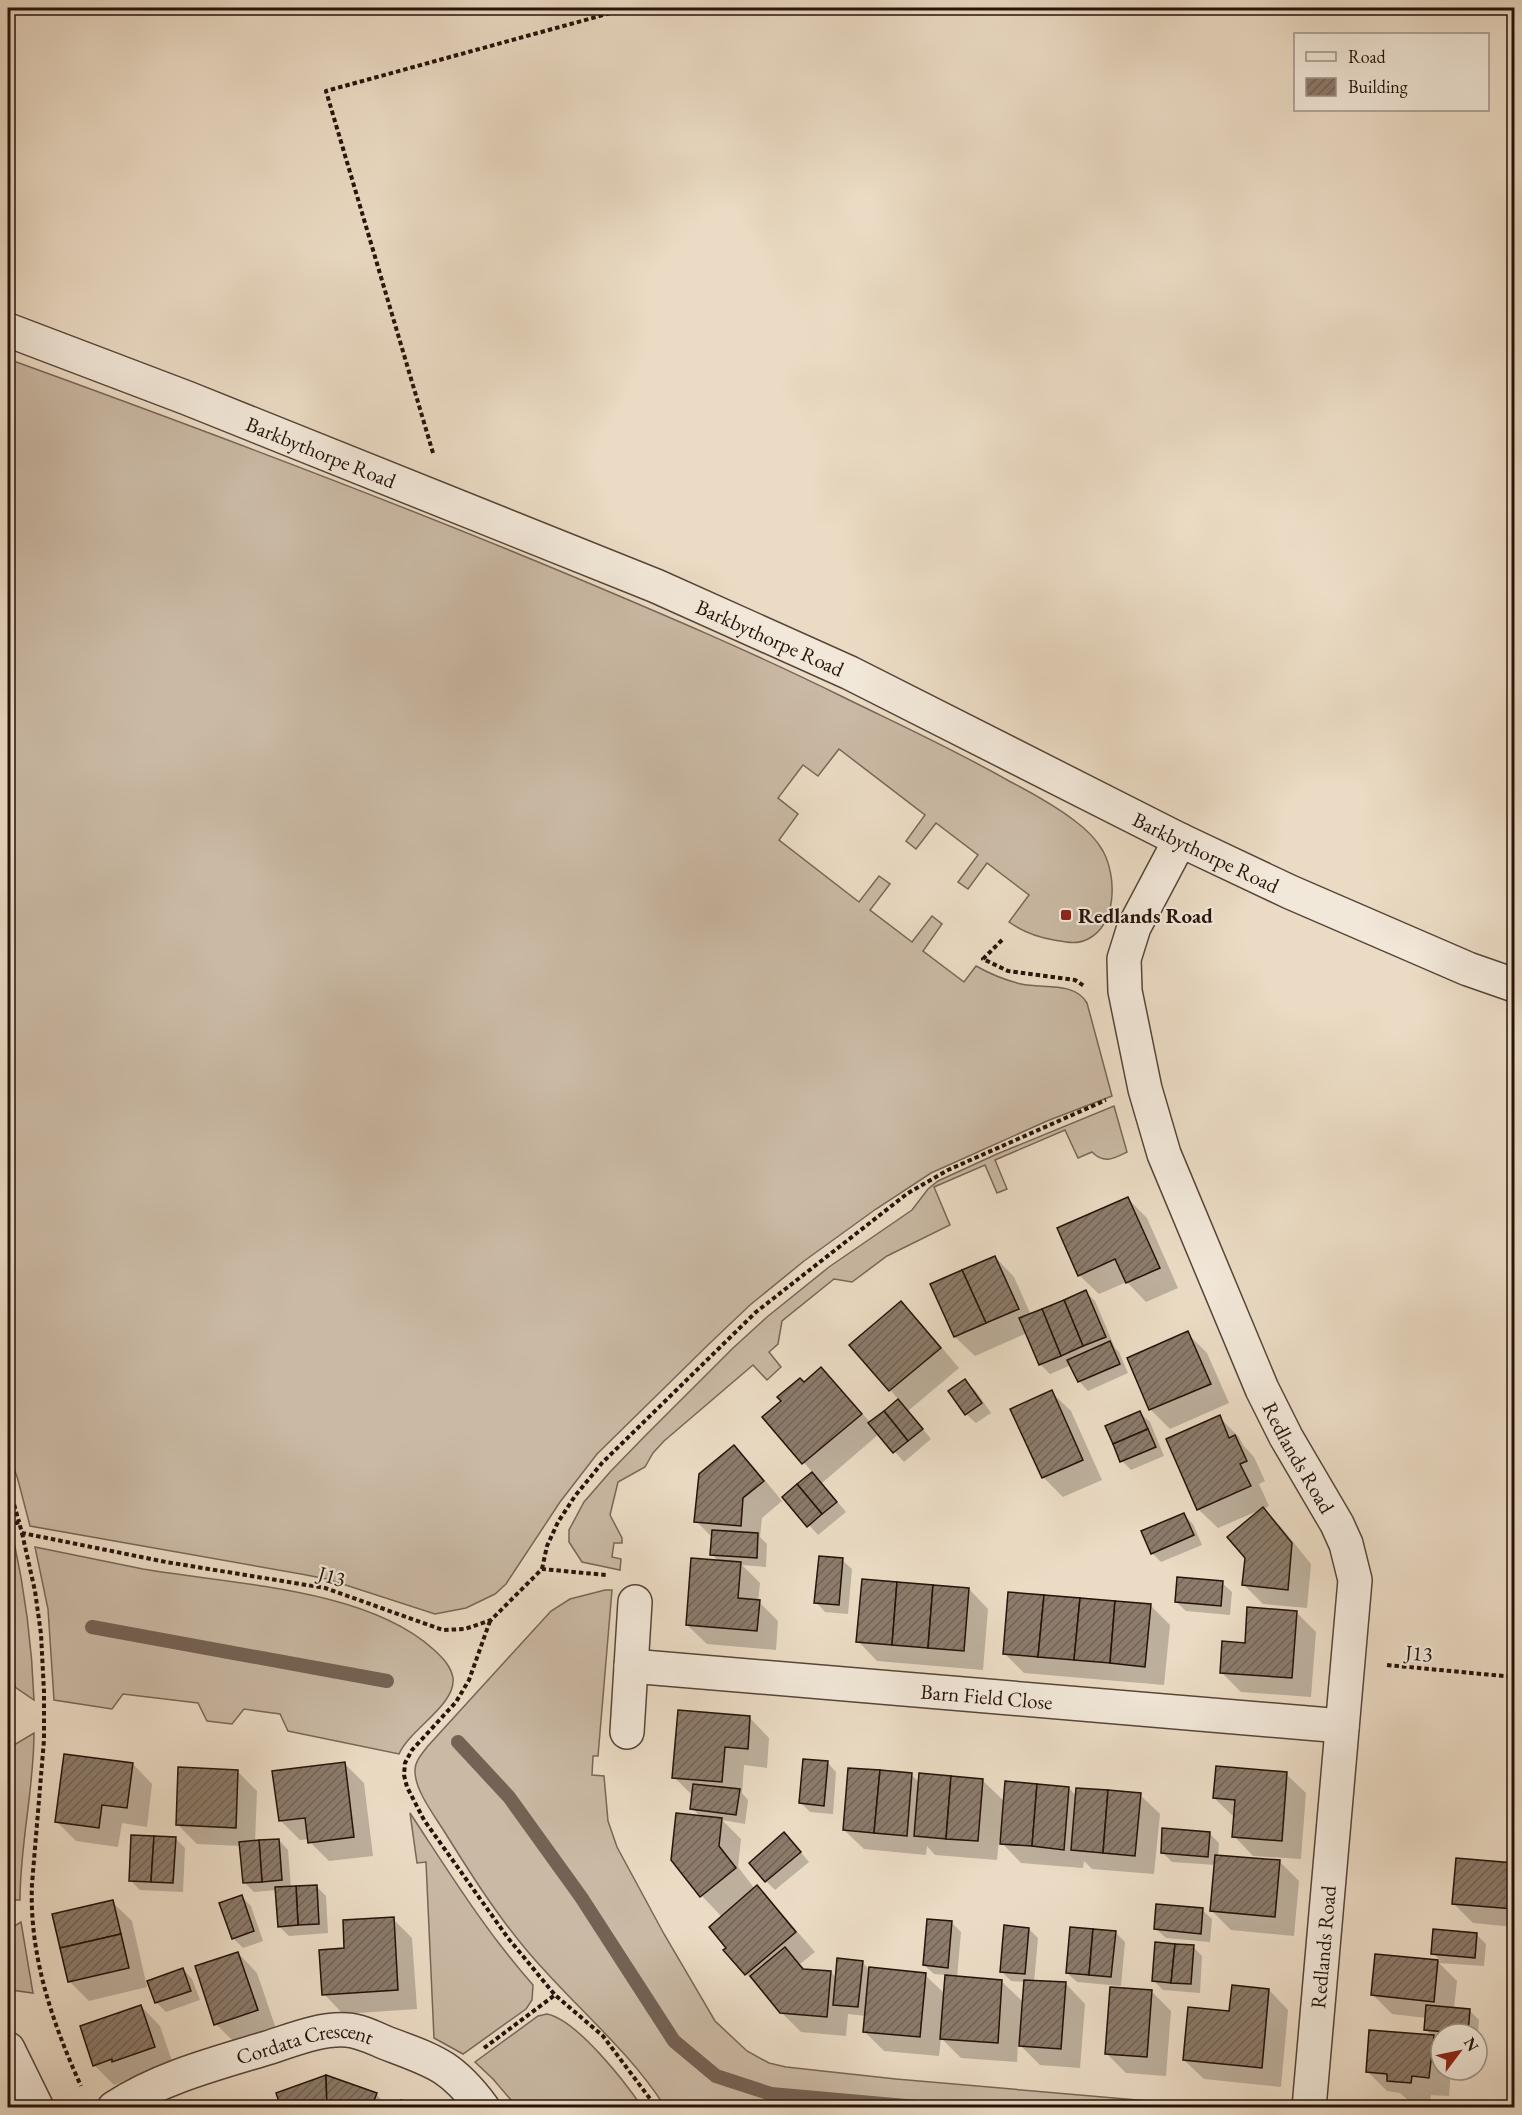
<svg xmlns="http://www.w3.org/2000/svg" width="1522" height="2115" viewBox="0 0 1522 2115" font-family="'EB Garamond',serif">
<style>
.grass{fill:#cab9a4;stroke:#786657;stroke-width:1.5}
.shadow{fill:#0003}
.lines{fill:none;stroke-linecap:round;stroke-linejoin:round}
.stream{stroke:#746254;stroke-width:14}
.building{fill:url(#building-hatch);stroke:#26130a;stroke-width:1.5}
.minor-casing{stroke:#574538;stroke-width:36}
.path{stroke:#26130a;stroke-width:4;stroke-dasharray:4.5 3;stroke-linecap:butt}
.minor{stroke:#f2e8d9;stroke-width:33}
.poi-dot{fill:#8f2418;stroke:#f2e8d9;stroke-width:2}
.labels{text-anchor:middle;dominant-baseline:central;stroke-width:4.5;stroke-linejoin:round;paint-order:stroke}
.street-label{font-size:21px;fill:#26130a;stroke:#f2e8d9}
.poi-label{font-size:21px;font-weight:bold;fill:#26130a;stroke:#f2e8d9;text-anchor:start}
</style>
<defs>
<pattern id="building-hatch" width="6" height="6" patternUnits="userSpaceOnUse" patternTransform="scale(1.5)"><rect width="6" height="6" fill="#8c7b6b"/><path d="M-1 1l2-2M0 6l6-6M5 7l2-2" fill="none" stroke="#726456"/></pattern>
</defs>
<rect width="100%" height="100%" fill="#ebdbc4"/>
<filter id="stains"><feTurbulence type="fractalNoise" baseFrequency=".00333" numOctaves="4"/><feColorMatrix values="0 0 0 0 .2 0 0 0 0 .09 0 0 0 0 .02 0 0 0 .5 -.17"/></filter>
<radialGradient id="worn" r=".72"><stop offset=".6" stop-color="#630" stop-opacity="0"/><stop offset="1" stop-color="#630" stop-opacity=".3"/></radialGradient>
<!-- grass -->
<g class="grass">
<path d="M8 359C196 427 383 497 567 574 660 613 752 652 841 696 898 724 955 750 1009 781 1032 793 1054 805 1075 821 1086 829 1096 839 1103 851 1117 877 1117 924 1088 939 1077 945 1065 942 1054 940 1037 937 1023 932 1009 922L1029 895 987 863 968 889 958 882 978 855 936 823 916 849 906 841 925 815 839 749 818 776 803 765 778 798 798 814 779 840 859 902 879 876 890 884 870 910 912 942 932 916 942 924 923 951 964 982 976 966C990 974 1005 980 1021 984 1043 989 1074 981 1087 1003L1112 1096 1047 1121 931 1173 876 1209 804 1261 750 1305 710 1343 597 1454 560 1502 506 1584 495 1594 466 1608 435 1614 327 1579 301 1574 30 1526 18 1480 8 1450Z"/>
<path d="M1114 1106 1127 1152C1113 1159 1104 1164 1092 1152L1078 1158 1065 1130 995 1160 1007 1189 997 1193 985 1165 934 1187 950 1225 887 1256 852 1282 834 1279 782 1321 778 1344 769 1352 781 1367 767 1380 753 1365 664 1441 653 1453 645 1467 618 1482 610 1515 622 1538V1543H614L612 1557 621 1559 620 1570 582 1562 569 1542V1530L584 1502 610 1472 642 1439 733 1348 767 1317 829 1267 912 1210 928 1189 938 1181 997 1154Z"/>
<path d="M13 1537C25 1591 32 1645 34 1700L15 1687 8 1610V1538Z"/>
<path d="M35 1547C71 1554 107 1562 143 1569 229 1584 366 1588 433 1649 442 1657 451 1666 453 1678 456 1705 410 1729 399 1754L288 1731 280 1714 244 1709 232 1724 207 1721 198 1703 123 1694 112 1709 54 1700 48 1609Z"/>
<path d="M605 1590H612L598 1756H593L592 1775 604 1776 608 1821 617 1847 664 1934 715 2021 747 2051 769 2063 786 2067 896 2079 1218 2107H665C627 2047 569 2002 524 1947 494 1911 469 1871 444 1831 434 1815 414 1789 415 1770 415 1761 422 1754 427 1747L551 1611 570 1599Z"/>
<path d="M34 1733C34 1789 20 1844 20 1900H8V1824L14 1745Z"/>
<path d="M410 1813C449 1872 486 1932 533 1985L532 2000 526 2009 463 2054 434 2038 426 1862 417 1863Z"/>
<polygon points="21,1922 33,1993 11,1990 8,1972 8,1930"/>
<path d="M547 2014C577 2020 625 2082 642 2107H517L493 2079 475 2062 538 2016Z"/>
</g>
<!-- shadow -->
<g class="shadow">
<polygon points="1128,1199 1147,1218 1178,1288 1146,1302 1127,1282 1099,1294 1079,1275"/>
<polygon points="995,1257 1014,1277 1031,1315 1086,1292 1095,1301 1115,1348 1119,1352 1128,1373 1088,1391 1079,1381 1071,1365 1050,1374 1040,1364 1027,1333 975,1356 955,1337 932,1285"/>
<polygon points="901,1303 920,1322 959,1368 908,1411 931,1439 904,1462 879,1434 822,1483 846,1512 818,1535 784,1497 813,1473 764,1417 821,1369 871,1423 899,1400 851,1345"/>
<polygon points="1187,1333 1207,1353 1229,1403 1170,1429 1150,1409"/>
<polygon points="965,1381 975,1390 991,1413 976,1423 966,1414"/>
<polygon points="1051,1392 1071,1411 1102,1480 1063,1497 1043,1477"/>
<polygon points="1140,1413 1150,1422 1164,1456 1131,1470 1122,1461"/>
<polygon points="1219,1417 1239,1437 1243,1445 1254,1457 1265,1481 1259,1484 1269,1506 1263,1509 1282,1528 1311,1564 1307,1608 1263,1604 1244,1585 1260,1510 1218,1528 1198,1509"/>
<polygon points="734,1447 753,1466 782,1501 762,1518 760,1537 767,1544 766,1567 742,1565 760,1583 758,1601 778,1621 776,1650 707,1644 687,1625 719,1562 712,1554 713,1538 696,1521"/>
<polygon points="1183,1514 1193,1524 1202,1545 1161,1562 1152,1553"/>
<polygon points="842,1560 852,1569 848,1614 825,1612 816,1602"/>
<polygon points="1222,1583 1232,1592 1230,1615 1186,1611 1176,1602"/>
<polygon points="969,1589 988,1609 983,1670 877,1661 858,1641"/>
<polygon points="1151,1606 1170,1625 1164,1685 1024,1673 1004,1653"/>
<polygon points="1296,1612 1316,1632 1311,1697 1241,1692 1221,1672 1246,1644"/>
<polygon points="750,1718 769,1738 767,1768 744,1765 742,1793 748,1800 745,1824 722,1820 741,1839 738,1867 755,1889 757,1888 776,1907 815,1952 800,1964 806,1970 831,1972 837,1979 862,1962 869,1969 925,1975 945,1994 946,1975 934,1974 924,1965 952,1923 961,1932 957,1978 1001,1981 1024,2003 1025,1982 1011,1981 1001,1971 1029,1929 1038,1938 1034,1982 1066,1984 1085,2004 1080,2068 1040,2065 1018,2043 1017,2062 961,2058 941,2038 939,2056 884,2051 864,2031 866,2016 848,2014 846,2036 801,2032 781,2012 725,1950 728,1948 722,1917 702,1896 673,1859 701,1817 692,1808 693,1796 674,1777"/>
<polygon points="827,1762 836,1772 833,1814 810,1812 801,1803"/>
<polygon points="344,1763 364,1783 373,1856 329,1861 310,1842 309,1839 300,1840 280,1820"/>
<polygon points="133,1764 152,1784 147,1827 122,1823 118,1847 76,1841 57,1822"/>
<polygon points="237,1771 257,1791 255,1842 279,1840 288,1850 291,1888 316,1886 326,1896 328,1933 289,1936 279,1926 277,1890 254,1892 244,1882 241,1846 197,1844 177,1824"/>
<polygon points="1286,1774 1306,1793 1301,1859 1253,1856 1234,1836 1234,1817 1214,1798"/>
<polygon points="911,1775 920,1783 982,1780 1005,1802 1069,1788 1077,1797 1140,1795 1160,1814 1154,1874 1092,1869 1084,1861 1083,1868 1021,1863 999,1840 997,1860 935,1855 927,1846 926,1855 864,1849 844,1830"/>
<polygon points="1209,1833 1219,1843 1218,1856 1280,1862 1299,1881 1294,1936 1231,1930 1212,1911 1216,1865 1172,1862 1162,1852"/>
<polygon points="175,1838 185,1848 183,1892 140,1890 130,1880"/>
<polygon points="794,1844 809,1862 775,1890 766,1881"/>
<polygon points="1457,1860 1514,1865 1514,1927 1473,1923 1454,1904"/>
<polygon points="242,1897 251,1906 263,1941 243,1948 233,1938"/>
<polygon points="112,1902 132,1921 147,1987 89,2001 70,1982"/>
<polygon points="1202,1910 1212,1919 1210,1942 1166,1938 1156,1929"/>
<polygon points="393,1919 412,1938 417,2009 343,2014 324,1994"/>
<polygon points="1115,1932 1125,1942 1121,1986 1077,1982 1067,1973"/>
<polygon points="1476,1934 1486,1944 1484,1966 1439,1963 1457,1981 1454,2009 1469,2010 1479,2020 1477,2043 1477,2034 1441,2034 1441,2040 1436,2039 1441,2044 1441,2070 1451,2070 1449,2096 1431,2095 1430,2101 1408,2100 1400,2093 1387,2091 1368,2072 1433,2036 1426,2030 1427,2018 1392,2014 1372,1994 1376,1955 1441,1961 1433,1953"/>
<polygon points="1193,1947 1202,1956 1200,1993 1163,1990 1153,1980"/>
<polygon points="238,1953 257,1973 276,2029 235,2043 216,2024"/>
<polygon points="183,1969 192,1979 200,2000 166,2012 156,2002"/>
<polygon points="1269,1990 1288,2010 1281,2087 1204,2079 1184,2060 1231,2013"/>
<polygon points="1152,1992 1171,2011 1166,2076 1126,2073 1106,2053"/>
<polygon points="141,2006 160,2026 174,2067 133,2080 131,2078 114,2085 94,2065"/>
<polygon points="376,2094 389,2108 283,2108"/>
</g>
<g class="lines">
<!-- stream -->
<g class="stream">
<polyline points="92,1627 387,1681"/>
<polyline points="458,1742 509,1797 581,1897 674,2041 716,2076 771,2094 928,2108"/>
</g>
</g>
<!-- building -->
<g class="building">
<polygon points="1128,1197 1160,1268 1126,1283 1115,1259 1078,1276 1057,1228"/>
<polygon points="995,1256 1019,1309 986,1323 962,1270"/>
<polygon points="962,1270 986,1323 954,1337 930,1284"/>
<polygon points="1086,1290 1106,1337 1083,1346 1064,1300"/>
<polygon points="1064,1300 1083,1346 1061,1356 1042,1309"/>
<polygon points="901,1301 941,1348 889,1391 849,1345"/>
<polygon points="1042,1309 1061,1356 1039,1365 1019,1318"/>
<polygon points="1188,1331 1211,1384 1149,1410 1127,1358"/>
<polygon points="1110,1341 1120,1364 1078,1382 1067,1360"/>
<polygon points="821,1367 862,1414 802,1464 762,1417 781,1401 777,1397 800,1378 804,1382"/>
<polygon points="965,1379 982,1403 965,1415 948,1391"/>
<polygon points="1052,1390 1083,1460 1042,1478 1010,1409"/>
<polygon points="898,1399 923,1429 908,1441 884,1411"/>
<polygon points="884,1411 908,1441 893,1453 868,1423"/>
<polygon points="1140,1411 1148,1429 1113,1444 1105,1426"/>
<polygon points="1220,1415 1229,1438 1235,1435 1247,1461 1240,1464 1251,1486 1197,1510 1166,1439"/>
<polygon points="1148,1429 1156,1447 1120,1462 1113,1444"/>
<polygon points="734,1445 764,1481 743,1498 741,1526 694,1522 699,1474"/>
<polygon points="812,1472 837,1502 822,1514 797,1484"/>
<polygon points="797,1484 822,1514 807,1527 782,1497"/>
<polygon points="1263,1507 1292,1543 1288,1590 1242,1585 1245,1558 1227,1537"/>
<polygon points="1184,1513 1194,1535 1151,1554 1141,1531"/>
<polygon points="712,1530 758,1533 757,1558 710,1555"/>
<polygon points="819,1556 843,1558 839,1605 814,1603"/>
<polygon points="691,1558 741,1562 738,1598 760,1600 757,1631 686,1625"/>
<polygon points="1177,1577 1223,1581 1221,1606 1175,1602"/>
<polygon points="862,1579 897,1582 892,1645 856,1642"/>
<polygon points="897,1582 933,1585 928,1648 892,1645"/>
<polygon points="933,1585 969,1588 964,1651 928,1648"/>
<polygon points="1008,1592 1044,1595 1038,1657 1003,1654"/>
<polygon points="1044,1595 1080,1598 1074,1660 1038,1657"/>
<polygon points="1080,1598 1115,1601 1110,1663 1074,1660"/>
<polygon points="1115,1601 1151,1604 1145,1667 1110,1663"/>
<polygon points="1247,1607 1297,1611 1292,1678 1220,1673 1222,1641 1245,1643"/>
<polygon points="678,1710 750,1716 748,1749 725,1747 722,1782 672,1778"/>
<polygon points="64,1754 133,1763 127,1808 102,1805 99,1828 55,1822"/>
<polygon points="803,1759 828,1761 824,1806 799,1803"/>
<polygon points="345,1762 354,1837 308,1843 305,1818 279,1821 272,1771"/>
<polygon points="1216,1766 1287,1772 1282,1841 1232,1837 1235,1800 1213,1798"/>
<polygon points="178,1767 238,1770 236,1828 176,1825"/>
<polygon points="848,1768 880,1770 874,1833 843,1830"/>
<polygon points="880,1770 912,1773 907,1836 874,1833"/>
<polygon points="919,1773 951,1776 946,1839 914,1836"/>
<polygon points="951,1776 983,1779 978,1841 946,1839"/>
<polygon points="1005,1781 1037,1784 1032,1846 1000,1844"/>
<polygon points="693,1784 740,1789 736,1815 690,1809"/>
<polygon points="1037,1784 1069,1787 1064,1850 1032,1846"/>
<polygon points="1076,1788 1108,1790 1103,1853 1071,1850"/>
<polygon points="1108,1790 1141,1793 1135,1856 1103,1853"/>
<polygon points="676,1813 722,1818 719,1846 736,1868 700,1897 671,1860"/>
<polygon points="1162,1828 1210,1832 1208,1857 1161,1853"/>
<polygon points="784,1832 801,1852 765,1882 749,1863"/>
<polygon points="131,1835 154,1836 151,1882 129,1881"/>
<polygon points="154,1836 176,1837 173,1883 151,1882"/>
<polygon points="279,1839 282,1880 262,1882 259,1840"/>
<polygon points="259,1840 262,1882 243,1883 239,1842"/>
<polygon points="1215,1855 1280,1860 1275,1917 1210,1911"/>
<polygon points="1456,1858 1514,1863 1514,1909 1452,1904"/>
<polygon points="317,1885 319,1924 298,1925 296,1886"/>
<polygon points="757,1885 796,1932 745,1975 723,1950 726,1948 709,1927"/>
<polygon points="296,1886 298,1925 278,1927 275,1887"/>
<polygon points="242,1895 254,1931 232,1939 219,1903"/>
<polygon points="113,1900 121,1934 60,1948 52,1914"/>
<polygon points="1156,1904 1203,1908 1201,1934 1154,1929"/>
<polygon points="394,1917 398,1990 322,1995 319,1950 344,1948 343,1920"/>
<polygon points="927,1919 952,1921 948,1968 923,1965"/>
<polygon points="1004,1925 1029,1928 1025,1974 1000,1972"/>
<polygon points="1070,1927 1093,1929 1089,1975 1066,1973"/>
<polygon points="1093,1929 1116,1931 1111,1977 1089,1975"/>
<polygon points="1433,1929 1477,1933 1475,1958 1431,1954"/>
<polygon points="121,1934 129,1968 68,1982 60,1948"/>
<polygon points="1155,1942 1175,1944 1171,1983 1152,1981"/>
<polygon points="1175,1944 1194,1945 1191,1984 1171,1983"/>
<polygon points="785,1947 803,1969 831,1971 827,2017 780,2013 750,1976"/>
<polygon points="238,1952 258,2010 214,2025 195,1966"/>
<polygon points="1375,1954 1438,1960 1434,2002 1371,1995"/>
<polygon points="837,1958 863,1961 858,2007 833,2005"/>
<polygon points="869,1967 926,1973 920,2037 863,2032"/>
<polygon points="183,1968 191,1991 155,2003 147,1981"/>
<polygon points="1513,1968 1514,1968 1514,2012 1512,2012"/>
<polygon points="945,1975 1002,1980 998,2043 940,2039"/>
<polygon points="1024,1980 1066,1982 1061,2049 1019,2046"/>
<polygon points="1232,1985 1269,1989 1262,2068 1183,2060 1188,2007 1229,2011"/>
<polygon points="1110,1987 1152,1990 1147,2057 1105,2054"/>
<polygon points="141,2005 155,2047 112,2062 112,2059 93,2066 80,2026"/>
<polygon points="1426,2005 1470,2009 1468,2034 1424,2030"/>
<polygon points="1369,2030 1434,2035 1429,2078 1412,2076 1411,2083 1387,2081 1387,2074 1366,2072"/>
<polygon points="326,2075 327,2108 281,2108 276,2093"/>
<polygon points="326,2075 377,2093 371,2108 327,2108"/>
<polygon points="401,2100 422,2108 398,2108"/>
</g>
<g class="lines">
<!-- minor casing -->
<g class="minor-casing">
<g id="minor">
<path id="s1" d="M8 330 187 398 656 586 850 673 1180 840 1290 892 1468 969 1514 985"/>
<path id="s2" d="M1180 840 1134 927 1124 959 1125 991 1145 1089 1164 1154 1262 1389 1286 1437 1337 1524 1346 1544 1355 1580 1309 2108"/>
<path id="s3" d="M631 1666 1342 1726"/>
<polyline points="627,1732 635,1602"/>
<polyline points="8,2049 37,2108"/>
<path id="s4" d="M114 2108C160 2078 214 2064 267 2048 292 2040 321 2028 347 2030 361 2031 374 2038 386 2043 434 2061 451 2065 483 2108"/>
</g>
</g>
<!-- path -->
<g class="path">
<polyline points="433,453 326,91 629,8"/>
<polyline points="1002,940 983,959 1008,971 1075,980 1084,986"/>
<polyline points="8,1483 19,1522"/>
<polyline points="8,1526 19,1522 22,1533 166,1562 325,1588 443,1630 465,1629 491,1620 542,1569 606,1575"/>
<path d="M22 1533 35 1591 41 1634 44 1692V1740L32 1884C29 1955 52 2022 81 2086"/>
<polyline points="542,1569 547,1546 558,1522 575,1496 602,1463 756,1312 908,1193 948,1170 1106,1100"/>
<polyline points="490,1621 469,1680 456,1702 412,1750 405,1763 404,1775 407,1787 424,1820 508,1938 555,1995 603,2036 657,2108"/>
<polyline points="1387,1665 1514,1677"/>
<polyline points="484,2048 555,1995"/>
</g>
<!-- minor -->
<use href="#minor" class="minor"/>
</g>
<!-- markers -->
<rect class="poi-dot" x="1060" y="909" width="12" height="12" rx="3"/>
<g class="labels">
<!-- street labels -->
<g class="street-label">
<text stroke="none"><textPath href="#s1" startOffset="336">Barkbythorpe Road</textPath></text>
<text stroke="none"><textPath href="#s1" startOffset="822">Barkbythorpe Road</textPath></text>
<text stroke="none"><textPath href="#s1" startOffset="1308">Barkbythorpe Road</textPath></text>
<text stroke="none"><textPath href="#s2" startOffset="664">Redlands Road</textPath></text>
<text transform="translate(332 1576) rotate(16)">J13</text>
<text transform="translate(1419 1653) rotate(5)">J13</text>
<text stroke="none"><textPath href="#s3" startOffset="357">Barn Field Close</textPath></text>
<text transform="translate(1323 1947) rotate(-85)">Redlands Road</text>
<text stroke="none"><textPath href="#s4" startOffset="204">Cordata Crescent</textPath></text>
</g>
<!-- poi labels -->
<g class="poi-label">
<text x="1078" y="915">Redlands Road</text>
</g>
</g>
<!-- margin -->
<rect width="1522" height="2115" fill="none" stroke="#ebdbc4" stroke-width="30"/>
<rect x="9" y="9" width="1504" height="2097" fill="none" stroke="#26130a" stroke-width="3"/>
<rect x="15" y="15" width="1492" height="2085" fill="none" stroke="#26130a" stroke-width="1.5"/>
<!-- legend -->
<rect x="1294" y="33" width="195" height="78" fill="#f2e8d9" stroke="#a09386" stroke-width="1.5"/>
<rect x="1306" y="52" width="30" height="9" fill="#f2e8d9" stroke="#a09386" stroke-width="1.5"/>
<text x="1348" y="63" font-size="18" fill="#26130a">Road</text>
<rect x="1306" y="78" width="30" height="18" fill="url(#building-hatch)" stroke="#a09386" stroke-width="1.5"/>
<text x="1348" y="93" font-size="18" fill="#26130a">Building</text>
<!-- north arrow -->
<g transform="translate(1459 2052) rotate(58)"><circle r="28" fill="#f2e8d9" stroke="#a09386" stroke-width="1.5"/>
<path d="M0-4.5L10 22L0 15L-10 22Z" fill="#8f2418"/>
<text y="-9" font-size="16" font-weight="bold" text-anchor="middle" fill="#26130a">N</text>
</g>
<rect width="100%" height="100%" filter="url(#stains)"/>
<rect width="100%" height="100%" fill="url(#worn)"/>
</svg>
